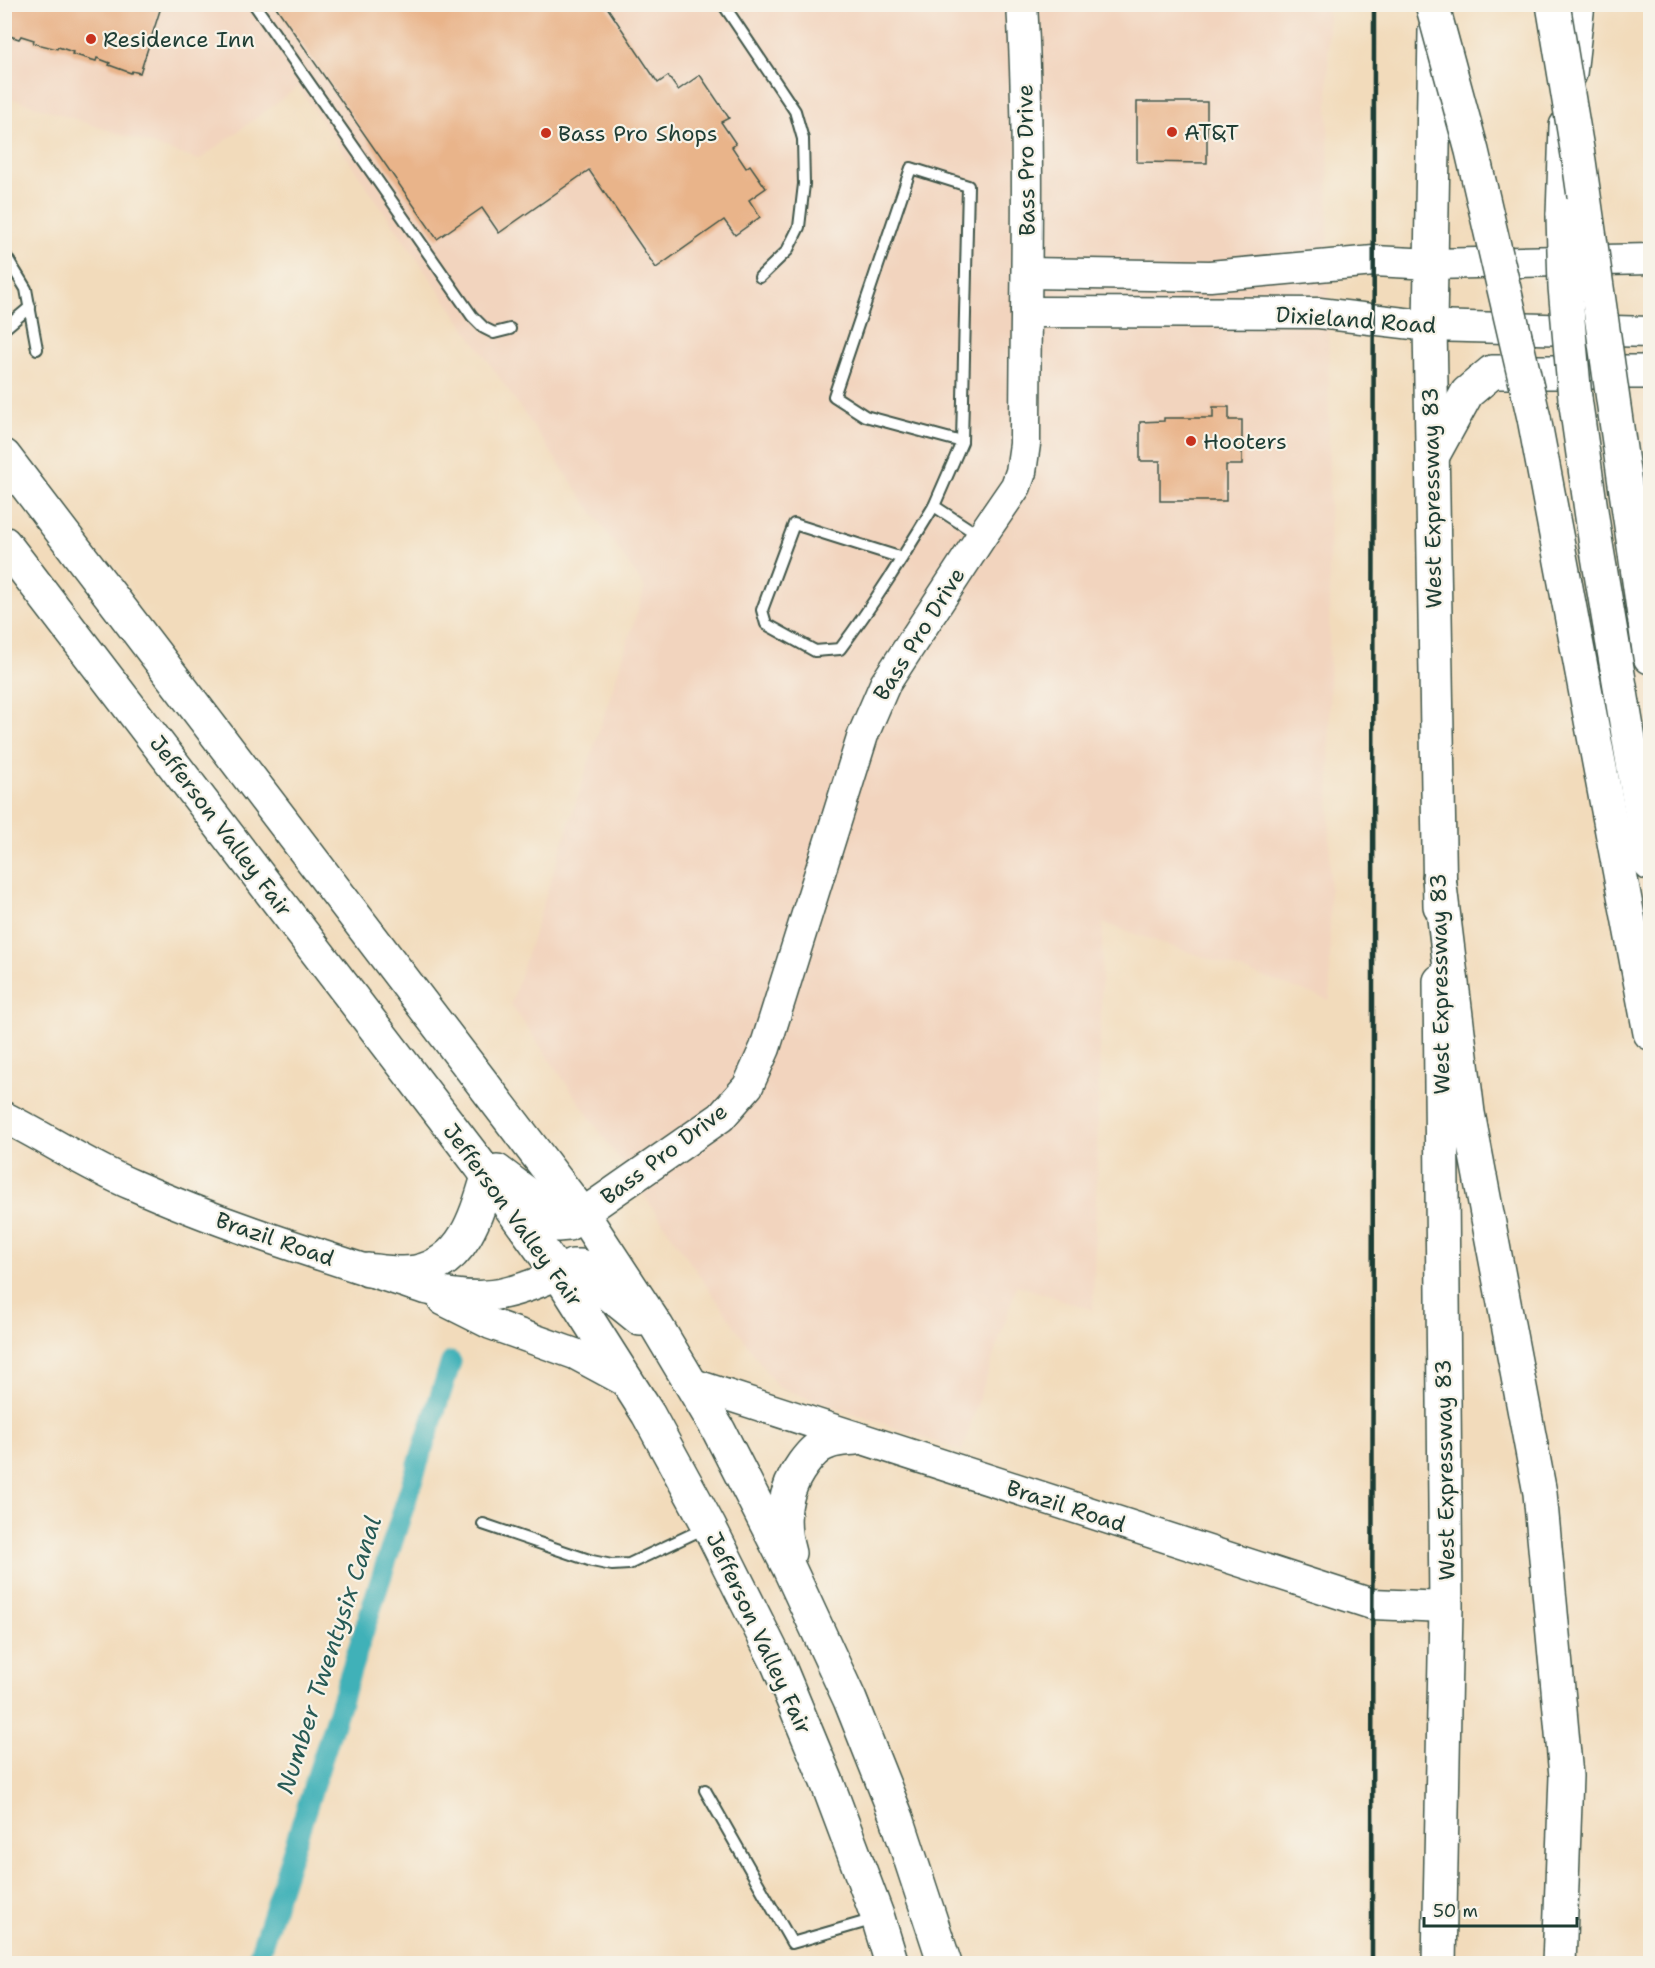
<svg xmlns="http://www.w3.org/2000/svg" width="1655" height="1968" viewBox="0 0 1655 1968" font-family="'Shantell Sans',sans-serif">
<style>
.built{fill:#f2d4be}
.lines{fill:none;stroke-linecap:round;stroke-linejoin:round}
.canal{stroke:#40b1b8;stroke-width:21}
.building{fill:#e9b48a}
.lane-casing{stroke:#3f5548;stroke-width:14}
.secondary-casing{stroke:#3f5548;stroke-width:33}
.primary-casing{stroke:#3f5548;stroke-width:36}
.highway-casing{stroke:#3f5548;stroke-width:36}
.lane{stroke:#fff;stroke-width:10}
.secondary{stroke:#fff;stroke-width:30}
.primary{stroke:#fff;stroke-width:33}
.highway{stroke:#fff;stroke-width:33}
.rail{stroke:#1f3d34;stroke-width:4.5}
.highway-bridge-casing{stroke:#3f5548;stroke-width:36;stroke-linecap:butt}
.highway-bridge{stroke:#fff;stroke-width:33}
.poi-dot{fill:#c8321e;stroke:#f7f3e8;stroke-width:2}
.labels{text-anchor:middle;dominant-baseline:central;stroke-width:4.5;stroke-linejoin:round;paint-order:stroke}
.poi-label{font-size:22px;fill:#1f3d34;stroke:#f7f3e8;text-anchor:start}
.street-label{font-size:22px;fill:#1f3d34;stroke:#f7f3e8}
.water-label{font-size:24px;font-style:italic;fill:#275a55;stroke:#f7f3e8}
</style>
<rect width="100%" height="100%" fill="#f7f3e8"/>
<filter id="ink" filterUnits="userSpaceOnUse"><feTurbulence type="fractalNoise" baseFrequency=".0167" numOctaves="2"/><feDisplacementMap in="SourceGraphic" scale="12" xChannelSelector="R" yChannelSelector="G"/><feConvolveMatrix kernelMatrix="1 2 1 2 8 2 1 2 1" color-interpolation-filters="sRGB"/></filter>
<filter id="wash" filterUnits="userSpaceOnUse"><feTurbulence type="fractalNoise" baseFrequency=".008" numOctaves="4" result="noise"/><feDisplacementMap in="SourceGraphic" scale="24" xChannelSelector="R" yChannelSelector="G"/><feGaussianBlur stdDeviation="1.35" result="paint"/><feColorMatrix in="noise" values="0 0 0 0 0 0 0 0 0 0 0 0 0 0 0 0 0 1.4 0 .05"/><feComposite in="paint" operator="in"/></filter>
<g filter="url(#wash)">
<rect width="100%" height="100%" fill="#f2dbbb"/>
<!-- built -->
<polygon class="built" points="5,5 1328,5 1330,1000 1103,923 1093,1310 1017,1285 962,1451 777,1387 511,1004 645,588 298,87 199,160 5,96"/>
<g class="lines">
<!-- canal -->
<polyline class="canal" points="256,1964 451,1362"/>
</g>
<g id="blocks">
<!-- building -->
<g class="building">
<polygon points="4,4 162,4 140,73 132,71 131,73 109,65 110,63 97,58 96,61 72,54 73,52 58,47 57,49 33,43 34,40 21,36 19,39 4,34"/>
<polygon points="274,4 605,4 658,83 668,76 678,90 700,75 729,118 721,122 736,144 732,147 746,168 750,165 766,188 749,200 760,217 735,235 724,220 656,268 589,170 499,233 482,208 437,239"/>
<polygon points="1137,102 1207,102 1207,163 1137,162"/>
<polygon points="1213,407 1229,407 1229,420 1242,420 1242,465 1226,465 1226,501 1160,501 1160,461 1140,461 1140,422 1164,421 1164,418 1213,418"/>
</g>
</g>
</g>
<g filter="url(#ink)">
<use href="#blocks" fill-opacity="0" stroke="#3f5548" stroke-width="1.5"/>
<g class="lines">
<!-- lane casing -->
<g class="lane-casing">
<g id="lane">
<polyline points="254,4 472,316 484,328 494,333 510,329"/>
<polyline points="723,4 795,111 803,139 804,184 799,227 787,251 760,277"/>
<polyline points="4,253 26,289 37,349"/>
<polyline points="4,329 30,307"/>
<polyline points="962,442 865,416 834,396 911,168 968,186 962,442 934,506 980,536"/>
<path d="M902 558 794 524 762 610 766 624 815 651 840 649C874 604 904 555 934 506"/>
<polyline points="483,1524 592,1561 612,1565 629,1564 705,1528"/>
<polyline points="705,1790 792,1943 875,1919"/>
</g>
</g>
<!-- secondary casing -->
<g class="secondary-casing">
<g id="secondary">
<polyline points="1028,273 1210,276 1374,261 1432,264 1650,259"/>
<polyline points="1026,312 1319,313 1430,326 1650,332"/>
<path d="M4 1117C48 1139 88 1166 133 1185 227 1227 327 1257 425 1289 482 1302 506 1297 559 1274"/>
<path d="M582 1214 721 1117 748 1086 765 1048 863 735 885 684 981 537 1016 486 1021 472 1025 444C1025 297 1031 151 1022 4"/>
<polyline points="443,1300 491,1324 575,1354 627,1382"/>
<polyline points="690,1383 1372,1604 1446,1607"/>
</g>
</g>
<!-- primary casing -->
<g class="primary-casing">
<g id="primary">
<polyline points="1435,31 1430,326 1440,906"/>
<polyline points="1433,455 1467,393 1492,372 1650,372"/>
<polyline points="4,456 586,1219 657,1327 719,1431 789,1568 850,1700 897,1818 945,1964"/>
<polyline points="4,543 480,1165 559,1274 648,1414 709,1526 778,1664 827,1782 878,1918 892,1964"/>
<polyline points="497,1171 534,1199 557,1225 568,1224 582,1214"/>
<path d="M368 1270C384 1272 400 1275 416 1272 463 1263 477 1216 488 1176"/>
<polyline points="559,1274 572,1266 580,1266 587,1269 603,1289 640,1319"/>
<path d="M789 1553C780 1522 783 1491 803 1464 809 1456 817 1446 827 1443 835 1439 846 1439 855 1438"/>
<polyline points="1439,1964 1446,1607 1440,981"/>
</g>
</g>
<!-- highway casing -->
<g class="highway-casing">
<g id="highway">
<polyline points="1570,74 1578,4"/>
<polyline points="1563,215 1566,126"/>
<polyline points="1575,398 1595,538 1650,864"/>
<polyline points="1534,418 1650,1033"/>
<polyline points="1629,512 1650,657"/>
<polyline points="1439,878 1468,1113 1540,1493 1566,1776 1559,1964"/>
</g>
</g>
<!-- lane -->
<use href="#lane" class="lane"/>
<!-- secondary -->
<use href="#secondary" class="secondary"/>
<!-- primary -->
<use href="#primary" class="primary"/>
<!-- highway -->
<use href="#highway" class="highway"/>
<!-- rail -->
<polyline class="rail" points="1372,1964 1374,4"/>
<!-- highway-bridge casing -->
<g class="highway-bridge-casing">
<g id="highway-bridge">
<polyline points="1432,4 1472,151 1534,418"/>
<polyline points="1553,4 1579,161 1629,512"/>
<polyline points="1563,215 1565,287 1575,398"/>
</g>
</g>
<!-- highway-bridge -->
<use href="#highway-bridge" class="highway-bridge"/>
</g>
</g>
<!-- markers -->
<g class="poi-dot">
<circle cx="91" cy="39" r="6"/>
<circle cx="1172" cy="132" r="6"/>
<circle cx="546" cy="133" r="6"/>
<circle cx="1191" cy="441" r="6"/>
</g>
<g class="labels">
<!-- poi labels -->
<g class="poi-label">
<text x="103" y="39">Residence Inn</text>
<text x="1184" y="132">AT&amp;T</text>
<text x="558" y="133">Bass Pro Shops</text>
<text x="1203" y="441">Hooters</text>
</g>
<!-- street labels -->
<g class="street-label">
<text transform="translate(1026 160) rotate(-91)">Bass Pro Drive</text>
<text transform="translate(1356 320) rotate(4)">Dixieland Road</text>
<text transform="translate(1432 498) rotate(-91)">West Expressway 83</text>
<text transform="translate(919 634) rotate(-58)">Bass Pro Drive</text>
<text transform="translate(221 826) rotate(53)">Jefferson Valley Fair</text>
<text transform="translate(1440 984) rotate(-91)">West Expressway 83</text>
<text transform="translate(664 1154) rotate(-37)">Bass Pro Drive</text>
<text transform="translate(513 1215) rotate(54)">Jefferson Valley Fair</text>
<text transform="translate(275 1239) rotate(19)">Brazil Road</text>
<text transform="translate(1445 1470) rotate(-91)">West Expressway 83</text>
<text transform="translate(1066 1506) rotate(18)">Brazil Road</text>
<text transform="translate(759 1633) rotate(65)">Jefferson Valley Fair</text>
</g>
<!-- water labels -->
<g class="water-label">
<text transform="translate(329 1655) rotate(-72)">Number Twentysix Canal</text>
</g>
</g>
<!-- margin -->
<rect width="1655" height="1968" fill="none" stroke="#f7f3e8" stroke-width="24"/>
<!-- scale -->
<path d="M1424 1917v9h153v-9" fill="none" stroke="#1f3d34" stroke-width="3"/>
<text x="1433" y="1917" font-size="18" fill="#1f3d34" stroke="#f7f3e8" stroke-width="4.5" paint-order="stroke">50 m</text>
</svg>
